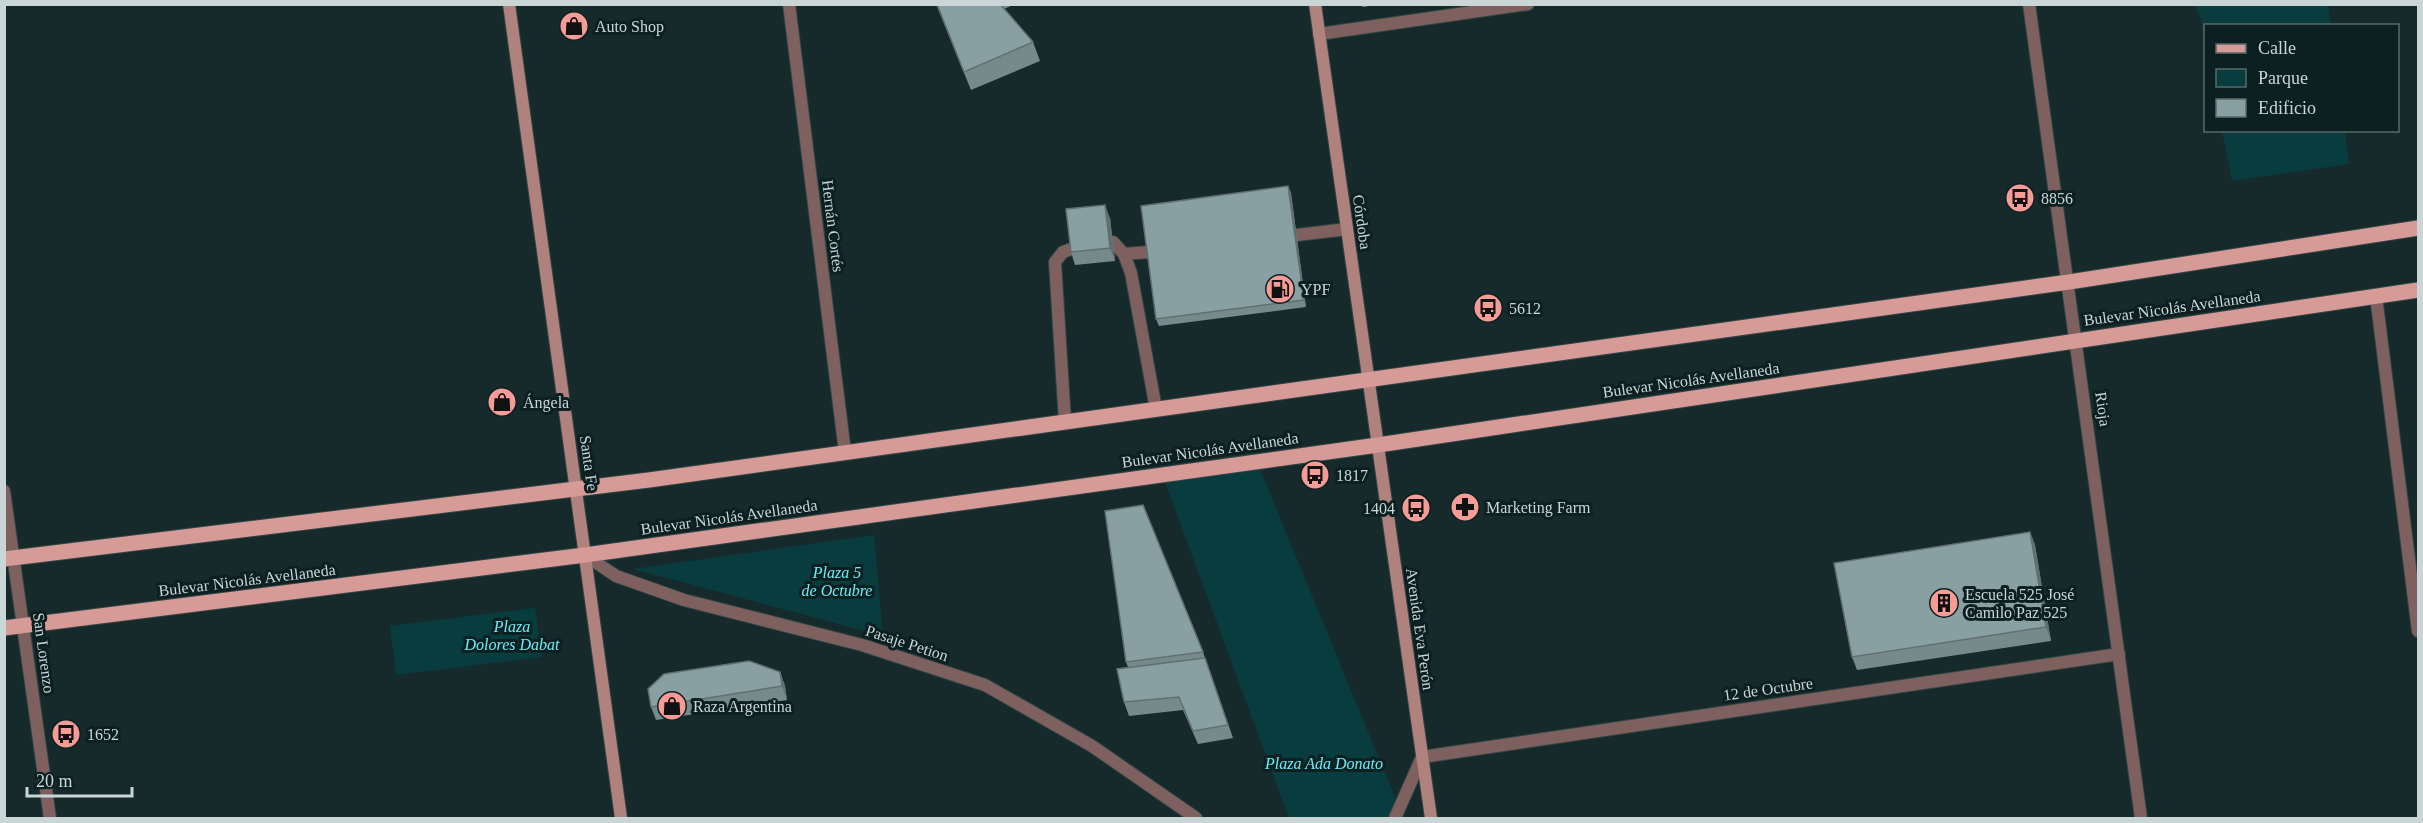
<svg xmlns="http://www.w3.org/2000/svg" width="2423" height="823" viewBox="0 0 2423 823" font-family="'Times New Roman',serif">
<style>
.green{fill:#093c3f}
.lines{fill:none;stroke-linecap:round;stroke-linejoin:round}
.service-casing{stroke:#334646;stroke-width:14}
.minor-casing{stroke:#334646;stroke-width:14}
.secondary-casing{stroke:#334646;stroke-width:14}
.primary-casing{stroke:#334646;stroke-width:17}
.service{stroke:#7e615f;stroke-width:12}
.minor{stroke:#7e615f;stroke-width:12}
.secondary{stroke:#b0827e;stroke-width:12}
.primary{stroke:#d79b97;stroke-width:15}
.wall{fill:#768a8b}
.shaded-wall{fill:#607071}
.building{fill:#89a0a2;stroke:#607071;stroke-width:1.5}
.labels{text-anchor:middle;dominant-baseline:central;stroke-width:6;stroke-linejoin:round;paint-order:stroke}
.poi-label{font-size:16px;fill:#cad6d6;stroke:#0c2021;text-anchor:start}
.street-label{font-size:16px;fill:#cad6d6;stroke:#0c2021}
.park-label{font-size:16px;font-style:italic;fill:#6bedf7;stroke:#0c2021}
</style>
<rect width="100%" height="100%" fill="#162a2b"/>
<!-- green -->
<g class="green">
<polygon points="2195,5 2328,5 2331,25 2206,26 2205,45 2201,19"/>
<polygon points="2222,131 2345,131 2349,164 2232,181"/>
<polygon points="1260,469 1389,783 1404,818 1289,818 1165,482"/>
<polygon points="874,535 883,636 633,569"/>
<polygon points="535,608 542,657 396,675 390,626"/>
</g>
<g class="lines">
<!-- service casing -->
<g class="service-casing">
<g id="service">
<polyline points="1297,235 1347,229"/>
<polyline points="1113,242 1124,254 1131,273 1156,409"/>
<polyline points="1124,254 1149,252"/>
<polyline points="1065,422 1055,262 1063,252 1074,248"/>
</g>
</g>
<!-- minor casing -->
<g class="minor-casing">
<g id="minor">
<polyline points="789,4 845,452"/>
<polyline points="2029,4 2141,818"/>
<polyline points="1319,34 1528,4"/>
<polyline points="2376,296 2418,631"/>
<polyline points="4,491 50,818"/>
<polyline points="585,555 616,576 684,600 862,645 985,685 1092,746 1196,818"/>
<polyline points="1395,818 1422,757 2119,654"/>
</g>
</g>
<!-- secondary casing -->
<g class="secondary-casing">
<g id="secondary">
<polyline points="509,4 621,818"/>
<polyline points="1315,4 1431,818"/>
</g>
</g>
<!-- primary casing -->
<g class="primary-casing">
<g id="primary">
<polyline points="4,559 649,480 2069,282 2418,228"/>
<polyline points="4,628 585,555 1378,445 2418,290"/>
</g>
</g>
<!-- service -->
<use href="#service" class="service"/>
<!-- minor -->
<use href="#minor" class="minor"/>
<!-- secondary -->
<use href="#secondary" class="secondary"/>
<!-- primary -->
<use href="#primary" class="primary"/>
</g>
<!-- wall -->
<g class="wall">
<polygon points="936,4 1015,4 1004,9 1033,42 1040,61 971,90"/>
<polygon points="1360,4 1381,4 1363,7"/>
<polygon points="1288,186 1291,193 1306,307 1159,326 1156,319"/>
<polygon points="1110,218 1115,261 1075,265 1071,252"/>
<polygon points="2030,532 2035,545 2051,641 1857,670 1852,657"/>
<polygon points="1203,652 1233,738 1198,744 1183,710 1129,716 1124,702 1128,667 1126,662"/>
<polygon points="780,672 785,686 787,700 656,720 651,707"/>
</g>
<!-- shaded-wall -->
<g class="shaded-wall">
<polygon points="1288,186 1291,193 1306,307 1304,300"/>
<polygon points="1105,205 1110,218 1115,261 1110,248"/>
<polygon points="2030,532 2035,545 2051,641 2046,627"/>
<polygon points="780,672 785,686 787,700 782,686"/>
</g>
<!-- building -->
<g class="building">
<polygon points="937,4 1000,4 1033,42 964,72"/>
<polygon points="1288,186 1304,300 1156,319 1141,206"/>
<polygon points="1105,205 1110,248 1071,252 1066,209"/>
<polygon points="1143,505 1203,652 1126,662 1105,511"/>
<polygon points="2030,532 2046,627 1852,657 1834,563"/>
<polygon points="1205,658 1228,725 1193,731 1179,697 1124,702 1117,669"/>
<polygon points="749,661 780,672 782,686 651,707 648,689 664,674"/>
</g>
<!-- icons -->
<defs>
<g id="shop-disc" transform="scale(1.5)"><circle r="9.5" fill="#f59c96" stroke="#0c2021"/><path d="M-5-2.5h2.3a2.7 3.5 0 0 1 5.4 0H5L5.5 6h-11ZM-1.5-2.5h3a1.5 2.3 0 0 0-3 0Z" fill="#111"/></g>
<g id="bus-disc" transform="scale(1.5)"><circle r="9.5" fill="#f59c96" stroke="#0c2021"/><path d="M-5-6H5V4H4V6H2V4H-2V6H-4V4H-5ZM-3.5-4V0h7V-4ZM-3.5 1.2v1.5H-2V1.2ZM2 1.2v1.5H3.5V1.2Z" fill="#111"/></g>
<g id="fuel-disc" transform="scale(1.5)"><circle r="9.5" fill="#f59c96" stroke="#0c2021"/><path d="M-5.5-6h7V0h2V4h1.3V-2.5L3-4.5l.8-.8L6-3V5H2.5V1h-1V6h-7ZM-4.2-4.7v3.2H.2V-4.7Z" fill="#111"/></g>
<g id="pharmacy-disc" transform="scale(1.5)"><circle r="9.5" fill="#f59c96" stroke="#0c2021"/><path d="M-2-6h4v4h4v4h-4v4h-4v-4h-4v-4h4Z" fill="#111"/></g>
<g id="building-disc" transform="scale(1.5)"><circle r="9.5" fill="#f59c96" stroke="#0c2021"/><path d="M-4-6H4V6H1V3H-1V6H-4ZM-2.5-4.3h1.7v1.8h-1.7ZM.8-4.3h1.7v1.8H.8ZM-2.5-1h1.7V.8h-1.7ZM.8-1h1.7V.8H.8Z" fill="#111"/></g>
</defs>
<g fill-rule="evenodd">
<use href="#shop-disc" x="574" y="26"/>
<use href="#bus-disc" x="2020" y="198"/>
<use href="#fuel-disc" x="1280" y="289"/>
<use href="#bus-disc" x="1488" y="308"/>
<use href="#shop-disc" x="502" y="402"/>
<use href="#bus-disc" x="1315" y="475"/>
<use href="#pharmacy-disc" x="1465" y="507"/>
<use href="#bus-disc" x="1416" y="508"/>
<use href="#building-disc" x="1944" y="603"/>
<use href="#shop-disc" x="672" y="706"/>
<use href="#bus-disc" x="66" y="734"/>
</g>
<g class="labels">
<!-- poi labels -->
<g class="poi-label">
<text x="595" y="26">Auto Shop</text>
<text x="2041" y="198">8856</text>
<text x="1301" y="289">YPF</text>
<text x="1509" y="308">5612</text>
<text x="523" y="402">Ángela</text>
<text x="1336" y="475">1817</text>
<text x="1486" y="507">Marketing Farm</text>
<text x="1395" y="508" text-anchor="end">1404</text>
<text x="1965" y="594">Escuela 525 José<tspan x="1965" dy="18">Camilo Paz 525</tspan></text>
<text x="693" y="706">Raza Argentina</text>
<text x="87" y="734">1652</text>
</g>
<!-- street labels -->
<g class="street-label">
<text transform="translate(1362 222) rotate(82)">Córdoba</text>
<text transform="translate(833 226) rotate(83)">Hernán Cortés</text>
<text transform="translate(2172 308) rotate(-8)">Bulevar Nicolás Avellaneda</text>
<text transform="translate(1691 380) rotate(-8)">Bulevar Nicolás Avellaneda</text>
<text transform="translate(2103 409) rotate(82)">Rioja</text>
<text transform="translate(1210 450) rotate(-8)">Bulevar Nicolás Avellaneda</text>
<text transform="translate(589 463) rotate(82)">Santa Fe</text>
<text transform="translate(729 517) rotate(-8)">Bulevar Nicolás Avellaneda</text>
<text transform="translate(247 580) rotate(-7)">Bulevar Nicolás Avellaneda</text>
<text transform="translate(1420 629) rotate(82)">Avenida Eva Perón</text>
<text transform="translate(907 643) rotate(18)">Pasaje Petion</text>
<text transform="translate(44 653) rotate(82)">San Lorenzo</text>
<text transform="translate(1768 689) rotate(-8)">12 de Octubre</text>
</g>
<!-- park labels -->
<g class="park-label">
<text x="837" y="572">Plaza 5<tspan x="837" dy="18">de Octubre</tspan></text>
<text x="512" y="626">Plaza<tspan x="512" dy="18">Dolores Dabat</tspan></text>
<text x="1324" y="763">Plaza Ada Donato</text>
</g>
</g>
<!-- border -->
<rect width="2423" height="823" fill="none" stroke="#cad6d6" stroke-width="12"/>
<!-- legend -->
<rect x="2204" y="24" width="195" height="108" fill="#0c2021" stroke="#586969" stroke-width="1.5"/>
<rect x="2216" y="44" width="30" height="9" fill="#d79b97" stroke="#586969" stroke-width="1.5"/>
<text x="2258" y="54" font-size="18" fill="#cad6d6">Calle</text>
<rect x="2216" y="69" width="30" height="18" fill="#093c3f" stroke="#586969" stroke-width="1.5"/>
<text x="2258" y="84" font-size="18" fill="#cad6d6">Parque</text>
<rect x="2216" y="99" width="30" height="18" fill="#89a0a2" stroke="#586969" stroke-width="1.5"/>
<text x="2258" y="114" font-size="18" fill="#cad6d6">Edificio</text>
<!-- scale -->
<path d="M27 787v9h105v-9" fill="none" stroke="#cad6d6" stroke-width="3"/>
<text x="36" y="787" font-size="18" fill="#cad6d6" stroke="#0c2021" stroke-width="4.5" paint-order="stroke">20 m</text>
</svg>
